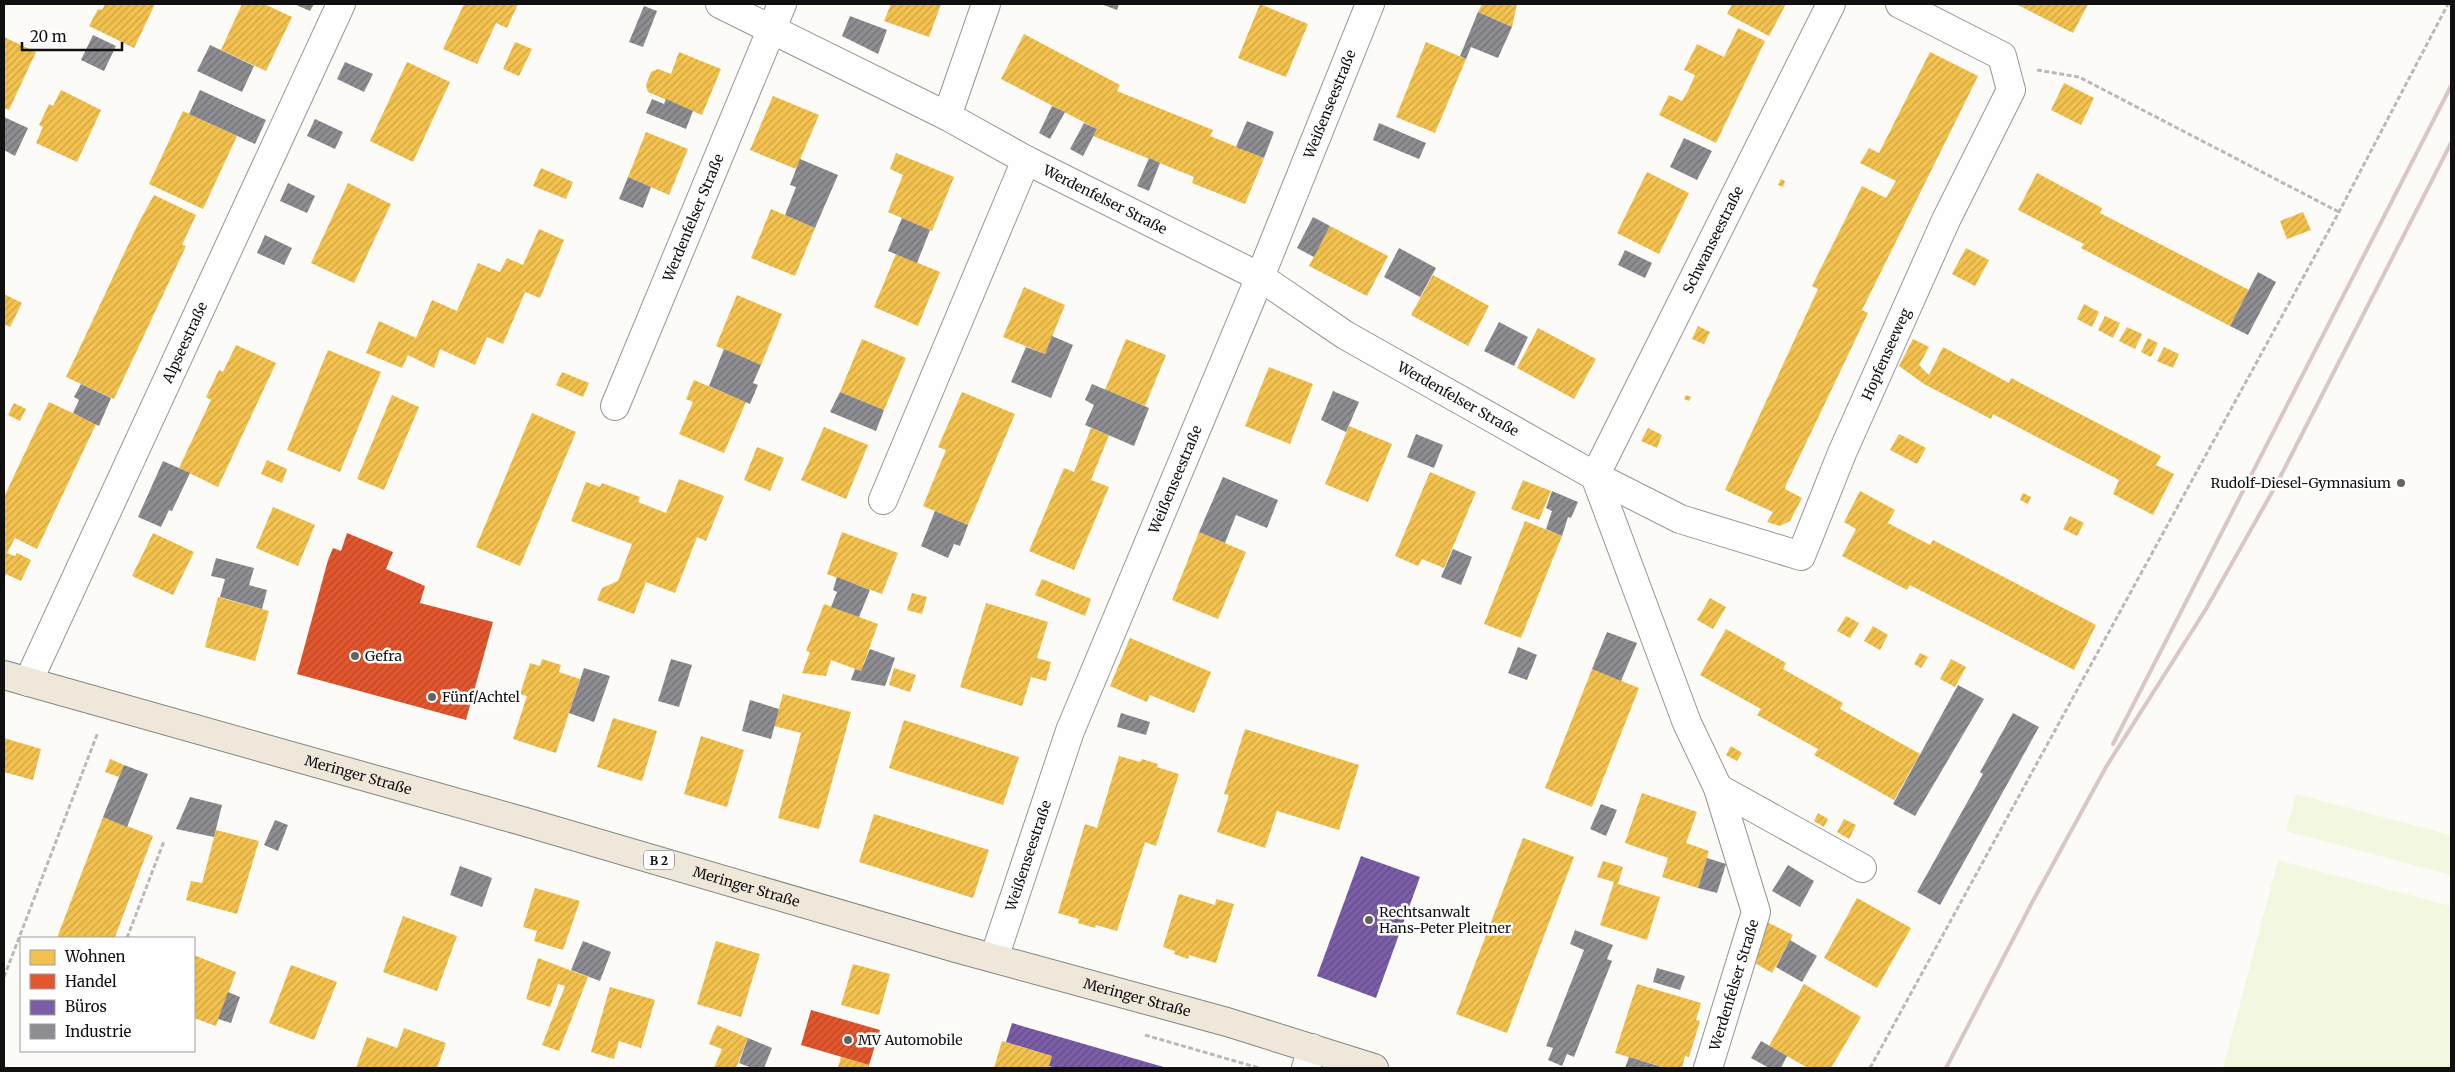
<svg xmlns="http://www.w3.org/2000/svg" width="2455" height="1072" viewBox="0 0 2455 1072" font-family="Merriweather,serif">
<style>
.pitch{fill:#f2f8df}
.homes{fill:url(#homes-hatch)}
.shops{fill:url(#shops-hatch)}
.offices{fill:url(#offices-hatch)}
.industry{fill:url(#industry-hatch)}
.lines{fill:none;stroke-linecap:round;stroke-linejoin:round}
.minor-casing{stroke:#969694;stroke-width:30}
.primary-casing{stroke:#848381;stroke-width:30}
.path{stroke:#b9b9b8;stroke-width:3;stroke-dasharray:5 2.5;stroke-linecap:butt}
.minor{stroke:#fffefe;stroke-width:28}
.primary{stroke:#eee7da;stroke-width:28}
.rail{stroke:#dac5c7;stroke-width:4}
.poi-dot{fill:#636261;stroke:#fff;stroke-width:2}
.labels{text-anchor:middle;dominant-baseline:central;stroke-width:5;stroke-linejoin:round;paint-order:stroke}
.shield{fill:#fff;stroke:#585858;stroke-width:1}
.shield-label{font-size:12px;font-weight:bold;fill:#101010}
.street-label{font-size:14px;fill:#101010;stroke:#fff}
.poi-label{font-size:14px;fill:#101010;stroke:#fff;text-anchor:start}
</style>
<defs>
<pattern id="homes-hatch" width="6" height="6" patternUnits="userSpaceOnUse" patternTransform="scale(1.25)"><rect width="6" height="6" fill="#f2c14e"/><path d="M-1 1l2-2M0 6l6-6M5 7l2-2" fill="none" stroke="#cea543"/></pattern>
<pattern id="shops-hatch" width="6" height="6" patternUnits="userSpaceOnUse" patternTransform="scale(1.25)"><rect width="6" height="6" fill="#e4572e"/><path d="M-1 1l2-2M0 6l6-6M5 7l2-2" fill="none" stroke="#b74726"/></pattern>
<pattern id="offices-hatch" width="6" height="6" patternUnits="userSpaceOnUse" patternTransform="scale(1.25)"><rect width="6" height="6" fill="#7b5ea7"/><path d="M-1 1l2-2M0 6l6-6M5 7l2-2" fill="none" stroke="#634c87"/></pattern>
<pattern id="industry-hatch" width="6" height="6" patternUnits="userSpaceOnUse" patternTransform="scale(1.25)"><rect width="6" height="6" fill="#8d8d92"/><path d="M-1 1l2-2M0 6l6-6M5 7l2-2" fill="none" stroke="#727276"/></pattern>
</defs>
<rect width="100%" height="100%" fill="#fcfbf7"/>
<!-- pitch -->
<g class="pitch">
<polygon points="2296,794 2451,835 2451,875 2286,831"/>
<polygon points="2278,860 2451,906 2451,1068 2223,1068"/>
</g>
<!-- homes -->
<g class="homes">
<polygon points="105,4 155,4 134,48 89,26 98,9 102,10"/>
<polygon points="242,4 264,4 292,17 266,71 221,50"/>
<polygon points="464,4 518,4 507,28 496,23 477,64 443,49"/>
<polygon points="891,4 941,4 929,37 884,21"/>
<polygon points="1260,4 1308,24 1286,77 1238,58"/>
<polygon points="1482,4 1517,4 1512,27 1478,12"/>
<polygon points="1732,4 1786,4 1769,36 1727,14"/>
<polygon points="2016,4 2088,4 2073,33"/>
<polygon points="1738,28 1765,41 1716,143 1659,115 1669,95 1682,101 1688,91 1695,75 1684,70 1697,44 1724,57"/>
<polygon points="1024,34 1120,85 1117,91 1213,130 1210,136 1264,158 1245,204 1192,183 1194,177 1093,136 1097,129 1001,79"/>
<polygon points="4,37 36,52 9,110 4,108"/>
<polygon points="515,42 532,49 519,76 503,69"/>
<polygon points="1426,42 1466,59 1435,133 1396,117"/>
<polygon points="679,52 721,69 702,115 648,92 646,85 651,72 658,69 671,74"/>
<polygon points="1930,52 1978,76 1862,310 1868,313 1786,485 1785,489 1802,498 1790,521 1780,526 1767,522 1773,512 1725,490 1818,289 1812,286 1862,186 1886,198 1896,181 1860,163 1869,148 1879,153"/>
<polygon points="407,62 450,82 413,162 370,141"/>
<polygon points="2064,83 2094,98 2081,125 2051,110"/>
<polygon points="61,90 101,110 77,162 36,143 43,127 39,125 49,104 53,106"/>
<polygon points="773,96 819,115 796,169 750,150"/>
<polygon points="183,111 237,136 203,209 149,184"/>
<polygon points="646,132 688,149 669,195 628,177"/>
<polygon points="896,153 954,177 932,231 888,212 903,175 890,169"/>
<polygon points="541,168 573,182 566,199 533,186"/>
<polygon points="1647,172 1689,193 1659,254 1617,233"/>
<polygon points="2037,173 2102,208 2100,213 2249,290 2230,326 2081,248 2084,244 2018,210"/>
<polygon points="1781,179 1785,181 1783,187 1778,185"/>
<polygon points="348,183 391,204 354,283 311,263"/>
<polygon points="154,195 196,215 182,245 186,246 114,399 66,377 138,224"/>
<polygon points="771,209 815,228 795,276 751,258"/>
<polygon points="2303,212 2311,230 2287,239 2280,221"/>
<polygon points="1330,226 1388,256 1367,296 1309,266"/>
<polygon points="539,229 564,240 540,298 525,292 503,344 487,337 475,365 440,349 434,368 408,355 402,368 366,353 379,321 416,338 432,300 457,311 478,263 500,272 507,258 523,265"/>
<polygon points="1966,248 1989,260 1975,286 1952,274"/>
<polygon points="896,254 940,272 918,326 874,307"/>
<polygon points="1433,275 1489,306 1468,346 1411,315"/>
<polygon points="1024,287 1065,305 1045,354 1003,337"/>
<polygon points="4,294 22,303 10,327 4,324"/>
<polygon points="737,295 782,314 761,365 716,346"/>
<polygon points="2084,304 2099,312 2092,327 2077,319"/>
<polygon points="2105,316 2120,323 2113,338 2098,330"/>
<polygon points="1698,326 1710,332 1704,344 1692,339"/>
<polygon points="2127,327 2142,334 2135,349 2119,341"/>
<polygon points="1538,328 1596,359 1574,399 1517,368"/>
<polygon points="2148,338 2158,343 2151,357 2141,352"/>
<polygon points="862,339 906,358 884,410 840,392"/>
<polygon points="1126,339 1166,355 1145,406 1105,390"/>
<polygon points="1913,339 1929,347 1919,365 1929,375 1943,347 2009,383 2011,378 2161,456 2156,465 2174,474 2153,515 2113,494 2119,480 1993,414 1991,419 1924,384 1899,366"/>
<polygon points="236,345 276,363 218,487 179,468 211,400 206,397 219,370 223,372"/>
<polygon points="2164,347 2179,354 2173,368 2157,361"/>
<polygon points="328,350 381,372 340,472 287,450"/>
<polygon points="1269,367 1313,384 1290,444 1245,426"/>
<polygon points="562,372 589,383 583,397 556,385"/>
<polygon points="694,380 746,402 724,453 679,434 693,402 686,399"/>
<polygon points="962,392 1015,414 968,525 923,506 946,450 938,447"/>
<polygon points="392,395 419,407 384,490 357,479"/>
<polygon points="1686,395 1691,397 1689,401 1684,399"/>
<polygon points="49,402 96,424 37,549 15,538 7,553 15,556 17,553 31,560 21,581 6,574 4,581 4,497"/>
<polygon points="14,403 26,409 20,421 8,415"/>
<polygon points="532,413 576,432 520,566 476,547"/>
<polygon points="1349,426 1392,444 1368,502 1325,484"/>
<polygon points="824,427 868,445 846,499 801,480"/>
<polygon points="1091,428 1109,435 1091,480 1109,487 1074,570 1029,551 1064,468 1074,472"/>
<polygon points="1648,428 1662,435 1657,448 1641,441"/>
<polygon points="1899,434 1926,448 1917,464 1890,450"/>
<polygon points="757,447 784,458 770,491 744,480"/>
<polygon points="267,460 287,469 282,483 261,474"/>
<polygon points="1430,472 1476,492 1444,568 1422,559 1418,566 1395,556"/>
<polygon points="679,479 724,496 706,541 697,537 675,593 646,582 634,614 597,600 602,588 618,581 632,544 571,521 586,482 600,487 602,483 640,497 638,502 666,513"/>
<polygon points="1523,480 1551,491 1539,520 1511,509"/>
<polygon points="1860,491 1895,510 1888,523 1930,545 1933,540 2096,625 2074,670 1910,585 1907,590 1842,556 1856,529 1844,522"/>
<polygon points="2023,493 2031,497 2028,504 2020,500"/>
<polygon points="273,507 315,525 298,566 256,548"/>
<polygon points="2070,516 2084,523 2077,536 2063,529"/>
<polygon points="1525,521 1562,536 1521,638 1484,624"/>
<polygon points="842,532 898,553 882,594 827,574"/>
<polygon points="1199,532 1246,552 1218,619 1172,600"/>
<polygon points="153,533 194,552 173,595 132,576"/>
<polygon points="1042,579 1091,599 1085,616 1035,595"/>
<polygon points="912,593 927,597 922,614 907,610"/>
<polygon points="218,597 269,611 255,661 205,647"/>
<polygon points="1710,598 1726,607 1713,629 1697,620"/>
<polygon points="986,603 1048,622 1037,658 1051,662 1046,681 1031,677 1022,706 960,687"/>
<polygon points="824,604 878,624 861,671 831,660 826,676 802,673 810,652 806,651"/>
<polygon points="1846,616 1859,623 1850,638 1837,631"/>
<polygon points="1873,626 1888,635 1880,650 1864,641"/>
<polygon points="1726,629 1786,663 1783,669 1843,703 1840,709 1920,754 1894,800 1814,755 1818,749 1757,715 1761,709 1700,675"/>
<polygon points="1130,638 1211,672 1194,713 1150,695 1147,702 1110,686"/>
<polygon points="1920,653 1928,657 1921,668 1914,664"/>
<polygon points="542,659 561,665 559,672 580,679 556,753 513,739 527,696 520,694 530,663 540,666"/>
<polygon points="1951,659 1966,667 1955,687 1940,679"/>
<polygon points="894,668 916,675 910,692 889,685"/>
<polygon points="1592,669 1639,688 1592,807 1545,788"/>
<polygon points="783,694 851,712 819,829 778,818 801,733 774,726"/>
<polygon points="613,718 657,731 642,781 597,767"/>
<polygon points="904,720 1019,757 1003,805 889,768"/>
<polygon points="1245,729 1359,765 1339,830 1277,811 1265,848 1217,832 1229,795 1224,794"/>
<polygon points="701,736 744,750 727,807 684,794"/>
<polygon points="4,738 41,749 33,780 4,772"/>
<polygon points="1731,746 1742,753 1737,761 1726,755"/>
<polygon points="1119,756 1140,762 1142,759 1158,764 1157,767 1179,774 1156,846 1145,842 1117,931 1096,925 1095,928 1078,923 1079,919 1058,913 1085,824 1097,828"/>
<polygon points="110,759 124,765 119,777 105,772"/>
<polygon points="1642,793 1697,812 1686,843 1709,851 1698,888 1662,877 1668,858 1625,843"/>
<polygon points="1818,813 1828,819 1824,827 1814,821"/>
<polygon points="874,814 989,850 973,898 859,862"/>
<polygon points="103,817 153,836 115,937 57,938"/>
<polygon points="1844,819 1856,825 1849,839 1837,832"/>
<polygon points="216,830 259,841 237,914 186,900 191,881 202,883"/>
<polygon points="1523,838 1574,857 1507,1033 1456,1014"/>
<polygon points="1603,861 1623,867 1618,884 1660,897 1647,940 1600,925 1614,882 1597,877"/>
<polygon points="535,888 580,901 563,950 534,941 537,931 523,927"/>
<polygon points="1179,894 1215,905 1216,899 1234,904 1216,963 1189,955 1188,959 1174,954 1175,951 1163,947"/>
<polygon points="1857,898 1911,928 1877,988 1824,958"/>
<polygon points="403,916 457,936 437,991 383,972"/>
<polygon points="1767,922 1793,935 1772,973 1755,963"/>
<polygon points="716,941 760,954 741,1017 697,1004"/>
<polygon points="194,955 236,972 216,1026 194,1018"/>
<polygon points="538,958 588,977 559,1051 542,1045 565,986 558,984 550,1007 526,999"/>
<polygon points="853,964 890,974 879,1015 841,1005"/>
<polygon points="291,965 337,982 314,1040 269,1023"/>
<polygon points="1637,984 1701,1003 1696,1020 1700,1021 1689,1057 1685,1056 1682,1068 1666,1068 1615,1053"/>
<polygon points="1804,984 1861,1017 1831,1068 1808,1068 1769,1046"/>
<polygon points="610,987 655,1000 641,1048 619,1041 614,1059 591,1052"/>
<polygon points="717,1025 748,1038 736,1068 714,1068 722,1049 709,1044"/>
<polygon points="404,1028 446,1043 437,1068 356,1068 367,1037 397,1048"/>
<polygon points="1002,1041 1052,1056 1049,1068 994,1068"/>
<polygon points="841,1057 869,1065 869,1068 838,1068"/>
</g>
<!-- shops -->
<g class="shops">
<polygon points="347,533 393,552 386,569 425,586 420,603 493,622 466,720 297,674 328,560 333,548 341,551"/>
<polygon points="811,1010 880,1030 869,1065 801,1045"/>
</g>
<!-- offices -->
<g class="offices">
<polygon points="1361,856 1420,877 1376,998 1317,976"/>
<polygon points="1012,1023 1167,1068 1056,1068 1049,1066 1052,1056 1006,1042"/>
</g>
<!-- industry -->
<g class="industry">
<polygon points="294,4 314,4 310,11"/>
<polygon points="1101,4 1119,4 1117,10"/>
<polygon points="644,6 657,11 643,47 629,42"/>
<polygon points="1478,12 1512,27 1498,58 1471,47 1466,59 1460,56"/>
<polygon points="850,16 887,30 878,54 842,36"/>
<polygon points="93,35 116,46 104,71 81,60"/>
<polygon points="210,45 254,66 242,92 197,71"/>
<polygon points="345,62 373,74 364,92 337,79"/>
<polygon points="200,90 266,120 255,144 189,114"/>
<polygon points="652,99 664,104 666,99 693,111 686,129 646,113"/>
<polygon points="1052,106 1065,112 1050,139 1039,133"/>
<polygon points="4,117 28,128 15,156 4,150"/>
<polygon points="315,119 343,132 335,149 307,136"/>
<polygon points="1247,121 1274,132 1264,158 1236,147"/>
<polygon points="1084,123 1097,129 1083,156 1070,149"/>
<polygon points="1379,123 1426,143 1419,159 1373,140"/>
<polygon points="1684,138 1712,151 1697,180 1670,167"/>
<polygon points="1149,158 1160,163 1149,191 1137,186"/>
<polygon points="800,159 838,175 815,228 785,215 796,187 790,185"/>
<polygon points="628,177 651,187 643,208 619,199"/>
<polygon points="288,183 315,196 307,213 280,201"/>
<polygon points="1313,217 1330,226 1314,257 1297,248"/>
<polygon points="902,218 930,230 917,263 888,251"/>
<polygon points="265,235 292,248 284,265 257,253"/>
<polygon points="1399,248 1436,268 1420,297 1384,277"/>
<polygon points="1625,250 1652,263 1645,278 1618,265"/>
<polygon points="2258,272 2276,282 2248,335 2230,326"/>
<polygon points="1499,322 1528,337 1514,366 1484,351"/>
<polygon points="1052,336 1073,345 1051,398 1011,382 1026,347 1045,354"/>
<polygon points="724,349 761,365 753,383 758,385 750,404 709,386"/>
<polygon points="81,384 111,398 99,426 73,413 79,400 74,397"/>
<polygon points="1092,384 1149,408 1134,446 1085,425 1094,405 1085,400"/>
<polygon points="1333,391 1359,402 1346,432 1321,420"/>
<polygon points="840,392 884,410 876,431 830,412"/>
<polygon points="1416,434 1443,445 1434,468 1407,457"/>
<polygon points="163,461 190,473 172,511 169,510 161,527 138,517"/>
<polygon points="1223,477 1278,500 1267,528 1236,515 1225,543 1199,532"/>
<polygon points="1552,491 1578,502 1571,518 1568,517 1562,536 1546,529 1552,511 1546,508"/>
<polygon points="935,511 968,525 960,546 954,544 948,558 921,546"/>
<polygon points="1453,549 1472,557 1461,585 1441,577"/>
<polygon points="216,558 254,568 249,585 267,590 262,609 220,597 225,579 211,576"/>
<polygon points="837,577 870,590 859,617 831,607 837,592 833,590"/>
<polygon points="1607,632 1637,643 1621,681 1592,669"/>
<polygon points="1518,647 1537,655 1527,680 1508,673"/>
<polygon points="870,649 895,658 885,686 851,680 855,669 861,671"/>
<polygon points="671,659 692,665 679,707 658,701"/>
<polygon points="584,668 610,676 594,722 569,713"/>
<polygon points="1958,685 1984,699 1915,816 1893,804"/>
<polygon points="750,700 779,709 771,739 742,731"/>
<polygon points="1121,713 1150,722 1146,735 1117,727"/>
<polygon points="2013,713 2039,727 1940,905 1917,892 1983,774 1980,772"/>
<polygon points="124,765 148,774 127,827 103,817"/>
<polygon points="190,797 222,805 214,837 176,829"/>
<polygon points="1601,804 1617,810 1606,836 1590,829"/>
<polygon points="275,820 288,825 278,851 264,845"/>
<polygon points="1707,858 1726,864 1717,893 1698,888"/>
<polygon points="1788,865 1814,881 1800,907 1772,891"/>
<polygon points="460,866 492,878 482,907 450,895"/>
<polygon points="1575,930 1613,945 1607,959 1612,961 1574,1057 1567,1054 1562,1066 1548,1060 1553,1048 1546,1046 1584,950 1570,944"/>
<polygon points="1790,940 1817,956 1802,982 1776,967"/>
<polygon points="583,941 611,952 600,981 571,970"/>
<polygon points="1657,968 1685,976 1680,990 1653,982"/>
<polygon points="228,992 240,997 231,1023 218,1019"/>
<polygon points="748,1038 772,1048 764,1068 752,1068 739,1063"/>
<polygon points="1761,1041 1787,1056 1781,1068 1769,1068 1751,1058"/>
<polygon points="1629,1057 1665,1068 1625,1068"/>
</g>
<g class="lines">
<!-- minor casing -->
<g class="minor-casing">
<g id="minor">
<path id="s1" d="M720 4 947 116 1026 160 1260 277 1345 335 1595 476 1680 519 1801 556 1842 453 1946 220 2011 90 2002 56 1900 4"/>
<polyline points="947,116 986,4"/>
<path id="s2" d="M615 406 782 4"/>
<polyline points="1595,476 1687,723 1718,788 1756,912 1708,1068"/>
<path id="s3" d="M1595 476 1831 4"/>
<polyline points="883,500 1026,160"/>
<path id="s4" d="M28 682 341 4"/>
<polyline points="1718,788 1862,868"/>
<path id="s5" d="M994 958 1070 731 1260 277 1370 4"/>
<polyline points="1306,1068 1312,1048"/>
</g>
</g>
<!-- primary casing -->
<g class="primary-casing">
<g id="primary">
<path id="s6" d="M4 675 522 821 956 948 1227 1022 1374 1068"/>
</g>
</g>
<!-- path -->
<g class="path">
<polyline points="2037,70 2079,77 2339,212"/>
<polyline points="127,938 164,841"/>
<polyline points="4,977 98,732"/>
<polyline points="1145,1035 1259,1068"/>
<polyline points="1870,1068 2339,212 2448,4"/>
</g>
<!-- minor -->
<use href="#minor" class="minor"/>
<!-- primary -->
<use href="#primary" class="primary"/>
<!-- rail -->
<g class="rail">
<polyline points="2113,744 2451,86"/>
<polyline points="1946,1068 2035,897 2106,767 2206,609 2275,487 2451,143"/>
</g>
</g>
<!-- markers -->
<g class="poi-dot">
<circle cx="2401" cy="483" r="5"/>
<circle cx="355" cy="656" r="5"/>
<circle cx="432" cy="697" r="5"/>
<circle cx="1369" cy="920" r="5"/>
<circle cx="848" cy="1040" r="5"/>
</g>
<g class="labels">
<!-- shield labels -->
<rect class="shield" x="644" y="850.5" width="30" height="19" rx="4"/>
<g class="shield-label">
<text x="659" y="860">B 2</text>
</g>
<!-- street labels -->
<g class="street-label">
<text stroke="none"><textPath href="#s5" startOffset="918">Weißenseestraße</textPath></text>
<text stroke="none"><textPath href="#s1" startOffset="432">Werdenfelser Straße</textPath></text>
<text stroke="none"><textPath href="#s2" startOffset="204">Werdenfelser Straße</textPath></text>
<text stroke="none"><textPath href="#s3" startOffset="264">Schwanseestraße</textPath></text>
<text stroke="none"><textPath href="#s4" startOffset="374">Alpseestraße</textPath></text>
<text stroke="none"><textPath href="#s1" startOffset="1436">Hopfenseeweg</textPath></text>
<text stroke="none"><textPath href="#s1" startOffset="838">Werdenfelser Straße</textPath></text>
<text stroke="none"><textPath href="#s5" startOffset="512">Weißenseestraße</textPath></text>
<text stroke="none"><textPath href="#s6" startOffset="368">Meringer Straße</textPath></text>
<text stroke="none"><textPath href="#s5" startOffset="108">Weißenseestraße</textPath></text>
<text stroke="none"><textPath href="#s6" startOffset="772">Meringer Straße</textPath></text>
<text transform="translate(1734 985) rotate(-73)">Werdenfelser Straße</text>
<text stroke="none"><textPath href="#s6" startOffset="1178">Meringer Straße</textPath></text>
</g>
<!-- poi labels -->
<g class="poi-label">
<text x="2391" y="483" text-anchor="end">Rudolf-Diesel-Gymnasium</text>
<text x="365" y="656">Gefra</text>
<text x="442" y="697">Fünf/Achtel</text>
<text x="1379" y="912">Rechtsanwalt<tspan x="1379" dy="16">Hans-Peter Pleitner</tspan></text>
<text x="858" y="1040">MV Automobile</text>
</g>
</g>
<!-- border -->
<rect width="2455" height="1072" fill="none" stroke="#101010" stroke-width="10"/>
<!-- legend -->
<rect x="20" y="937" width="175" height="115" fill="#ffffff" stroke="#9f9f9f"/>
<rect x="30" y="950" width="25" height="15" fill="#f2c14e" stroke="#9f9f9f"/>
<text x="65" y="962" font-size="15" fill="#101010">Wohnen</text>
<rect x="30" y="974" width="25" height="15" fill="#e4572e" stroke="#9f9f9f"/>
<text x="65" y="987" font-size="15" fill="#101010">Handel</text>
<rect x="30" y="1000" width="25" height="15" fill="#7b5ea7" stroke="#9f9f9f"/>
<text x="65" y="1012" font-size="15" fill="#101010">Büros</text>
<rect x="30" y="1024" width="25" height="15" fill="#8d8d92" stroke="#9f9f9f"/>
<text x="65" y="1037" font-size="15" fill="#101010">Industrie</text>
<!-- scale -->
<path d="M22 42v8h100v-8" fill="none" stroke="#101010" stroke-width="2.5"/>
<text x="30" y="42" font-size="15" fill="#101010" stroke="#ffffff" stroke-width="4" paint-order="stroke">20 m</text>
</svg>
